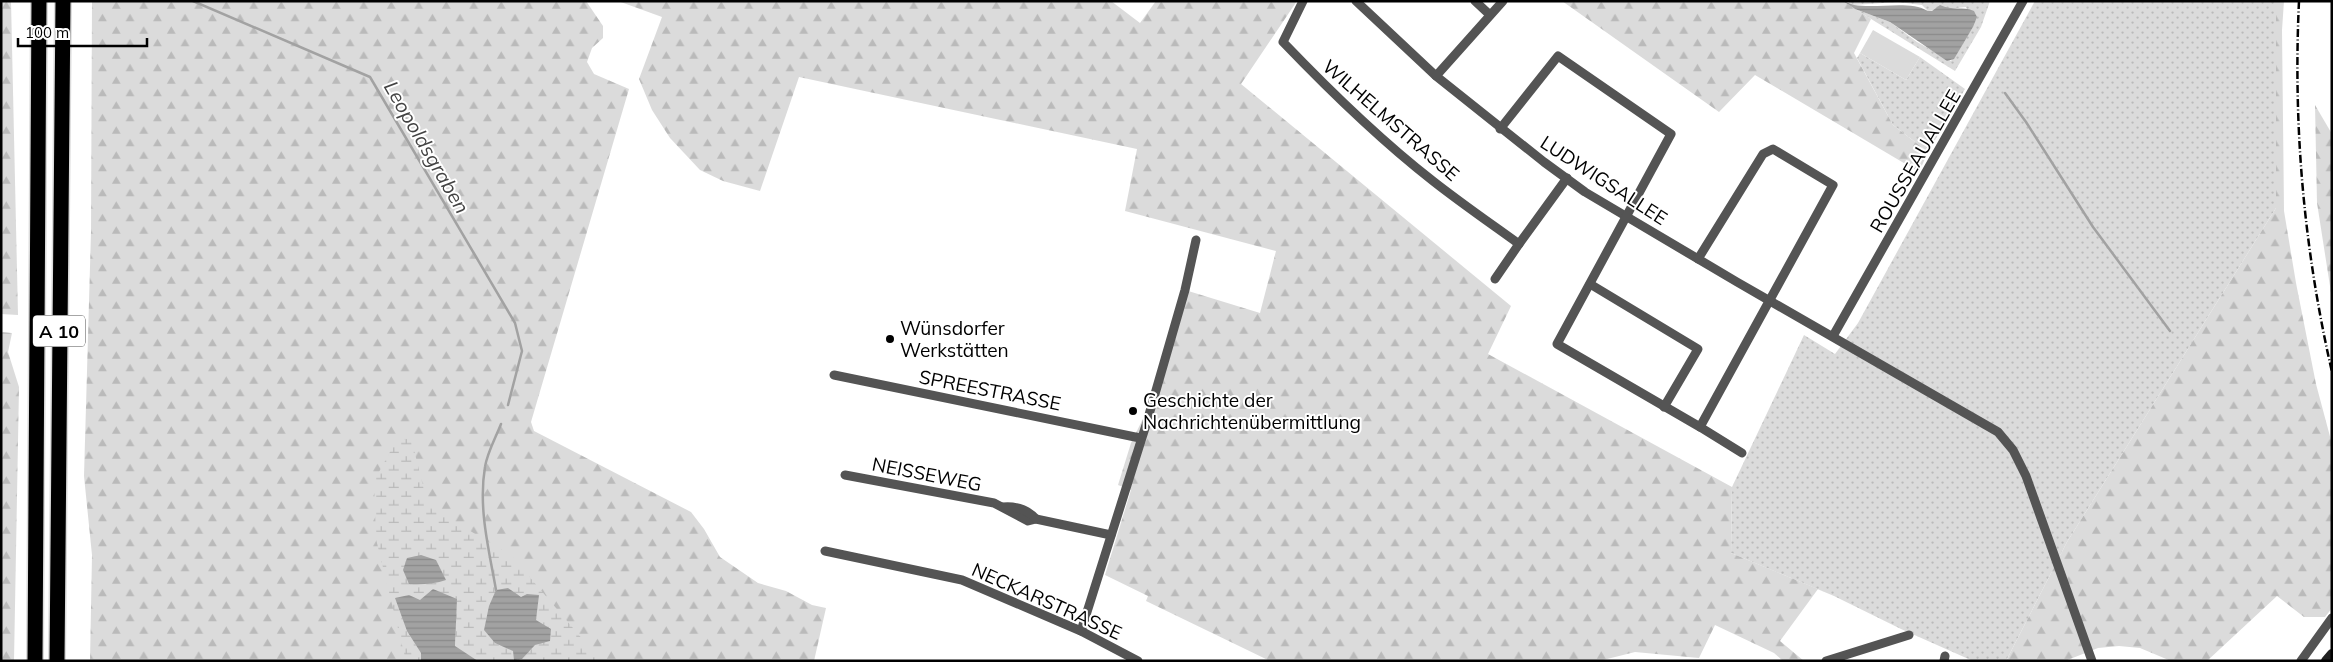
<svg xmlns="http://www.w3.org/2000/svg" width="2333" height="662" viewBox="0 0 2333 662" font-family="Mulish,sans-serif">
<style>
.grass{fill:url(#grass-dots)}
.forest{fill:url(#forest-firs)}
.wetland{fill:url(#wetland-marsh);fill-rule:evenodd}
.garden{fill:#dbdbdb}
.water{fill:url(#water-rules)}
.lines{fill:none;stroke-linecap:round;stroke-linejoin:round}
.stream{stroke:#a2a2a2;stroke-width:2.5}
.motorway-casing{stroke:#dbdbdb;stroke-width:18}
.minor{stroke:#545454;stroke-width:9}
.secondary{stroke:#212121;stroke-width:10}
.motorway{stroke:#000;stroke-width:15}
.rail{stroke:#000;stroke-width:2.5;stroke-dasharray:8 2.5 1 2.5;stroke-linecap:butt}
.poi-dot{fill:#000;stroke:#fff;stroke-width:2}
.labels{text-anchor:middle;dominant-baseline:central;stroke-width:4;stroke-linejoin:round;paint-order:stroke}
.shield{fill:#fff;stroke:#4c4c4c;stroke-width:1}
.shield-label{font-size:18px;font-weight:bold;fill:#000}
.street-label{font-size:19px;fill:#000;stroke:#fff}
.poi-label{font-size:19px;fill:#000;stroke:#fff;text-anchor:start}
.water-label{font-size:20px;font-style:italic;fill:#434343;stroke:#fff}
</style>
<defs>
<pattern id="grass-dots" width="8" height="8" patternUnits="userSpaceOnUse" patternTransform="scale(1.25)"><rect width="8" height="8" fill="#dbdbdb"/><path d="M2 2h.1M6 6h.1" fill="none" stroke="#bababa" stroke-width="1.8" stroke-linecap="round"/></pattern>
<pattern id="forest-firs" width="22" height="20" patternUnits="userSpaceOnUse" patternTransform="scale(1.25)"><rect width="22" height="20" fill="#dbdbdb"/><path d="M5 1l3.5 6h-7zM16 11l3.5 6h-7z" fill="#bababa"/></pattern>
<pattern id="wetland-marsh" width="20" height="14" patternUnits="userSpaceOnUse" patternTransform="scale(1.25)"><rect width="20" height="14" fill="#dbdbdb"/><path d="M1 5h8M5 5V1M11 12h8M15 12V8" fill="none" stroke="#bababa"/></pattern>
<pattern id="water-rules" width="6" height="5" patternUnits="userSpaceOnUse" patternTransform="scale(1.25)"><rect width="6" height="5" fill="#a2a2a2"/><path d="M0 2.5h6" fill="none" stroke="#8a8a8a"/></pattern>
</defs>
<rect width="100%" height="100%" fill="#fff"/>
<!-- grass -->
<g class="grass">
<polygon points="1846,1 1990,1 1981,27 1955,71 1855,9 1890,22 1917,42 1951,61 1973,27 1966,7 1928,11 1922,5 1898,2 1853,5"/>
<polygon points="2035,1 2276,1 2276,208 2067,542 2006,661 1973,661 1901,629 1834,596 1731,553 1732,487 1804,335 1835,354 1858,323"/>
<polygon points="1860,53 1906,80 1920,57 1965,89 1928,152 1893,125 1857,58"/>
</g>
<!-- forest -->
<g class="forest">
<polygon points="1,1 11,1 18,315 1,314"/>
<polygon points="92,1 586,1 603,26 603,38 592,48 587,62 594,74 629,89 531,422 534,431 691,512 704,529 720,557 758,583 786,591 812,605 826,608 814,661 478,661 420,600 421,661 90,661 92,555 84,476 91,232"/>
<polygon points="618,1 1111,1 1140,23 1156,1 1297,1 1241,84 1511,306 1488,354 1732,487 1731,553 1818,589 1780,641 1804,661 1783,661 1774,653 1715,625 1699,658 1635,652 1599,661 1270,661 1146,601 1148,596 1105,575 1131,490 1118,485 1131,443 1158,388 1185,290 1260,313 1276,251 1125,211 1137,149 799,77 760,191 723,181 700,170 670,138 652,110 639,79 662,17"/>
<polygon points="1562,1 1843,1 1871,19 1854,53 1893,125 1928,152 1919,172 1755,75 1719,112"/>
<polygon points="2276,1 2284,1 2282,30 2284,211 2296,283 2316,384 2332,444 2332,608 2325,617 2304,617 2277,596 2207,661 2171,661 2140,648 2119,646 2098,648 2065,661 2006,661 2067,542 2276,208"/>
<polygon points="2315,105 2332,134 2332,299 2317,203"/>
<polygon points="1,332 12,333 8,352 19,387 14,661 1,661"/>
</g>
<!-- wetland -->
<path class="wetland" d="M411 438 428 506 511 555 601 661H478L455 647 457 599 407 631 421 653V661H406L376 539 374 481 396 441ZM508 588 521 597 550 641 535 645 523 659 514 660 513 651 496 643Z"/>
<!-- garden -->
<polygon class="garden" points="1873,30 1920,57 1906,80 1860,53"/>
<!-- water -->
<g class="water">
<path d="M1843 1C1847 2 1850 4 1854 5 1878 9 1909 0 1928 11H1932L1940 5C1952 11 1963 6 1974 11L1977 17 1973 27 1954 59 1947 61 1890 22 1855 9Z"/>
<path d="M421 555 436 560 446 580C435 584 420 585 409 584L403 570 407 558Z"/>
<polygon points="508,588 521,597 527,594 539,595 536,620 551,629 550,641 535,645 522,659 514,660 513,651 495,643 484,630 489,606 496,590"/>
<polygon points="433,589 457,599 455,646 478,661 421,661 421,653 407,631 395,598 409,595 420,600"/>
</g>
<g class="lines">
<!-- stream -->
<g class="stream">
<polyline points="193,1 370,77 515,323 522,351 508,405"/>
<polyline points="2005,93 2026,122 2093,227 2170,331"/>
<path d="M496 590C489 550 478 508 485 467 487 453 496 437 501 424"/>
</g>
<!-- motorway casing -->
<g class="motorway-casing">
<g id="motorway">
<polyline points="35,661 39,1"/>
<polyline points="57,661 63,1"/>
</g>
</g>
<!-- minor -->
<g class="minor">
<path d="M1303 1 1283 42C1330 91 1379 139 1433 181 1461 203 1490 223 1519 244L1567 178"/>
<polyline points="1356,1 1436,76 1544,162 1585,192 1737,282 1998,432 2013,450 2026,476 2092,661"/>
<polyline points="1475,1 1490,15"/>
<polyline points="1436,76 1503,1"/>
<polyline points="1500,129 1558,56 1671,134 1557,344 1700,427 1833,185 1773,149 1763,154 1698,259"/>
<polyline points="1495,279 1519,244"/>
<polyline points="1590,284 1698,349 1664,407"/>
<polyline points="1833,336 2023,1"/>
<polyline points="834,375 1140,438"/>
<polyline points="1700,427 1742,453"/>
<polyline points="845,475 994,503 1028,521 1036,519 1111,535"/>
<path d="M1003 507C1015 506 1027 509 1036 519"/>
<polyline points="825,551 962,580 1081,631 1138,661"/>
<polyline points="1081,631 1146,425 1185,290 1196,240"/>
<polyline points="1826,661 1909,635"/>
<polyline points="1944,661 1945,656"/>
<polyline points="2301,661 2332,618"/>
</g>
<!-- secondary -->
<polyline class="secondary" points="2326,661 2332,654"/>
<!-- motorway -->
<use href="#motorway" class="motorway"/>
<!-- rail -->
<path class="rail" d="M2299 1C2293 127 2304 250 2332 372"/>
</g>
<!-- markers -->
<g class="poi-dot">
<circle cx="890" cy="339" r="5"/>
<circle cx="1133" cy="411" r="5"/>
</g>
<g class="labels">
<!-- shield labels -->
<rect class="shield" x="33" y="315.5" width="52" height="31" rx="4"/>
<g class="shield-label">
<text x="59" y="331">A 10</text>
</g>
<!-- street labels -->
<g class="street-label">
<text transform="translate(1391 120) rotate(41)">WILHELMSTRASSE</text>
<text transform="translate(1915 161) rotate(-60)">ROUSSEAUALLEE</text>
<text transform="translate(1604 180) rotate(33)">LUDWIGSALLEE</text>
<text transform="translate(990 390) rotate(11)">SPREESTRASSE</text>
<text transform="translate(927 474) rotate(11)">NEISSEWEG</text>
<text transform="translate(1047 601) rotate(24)">NECKARSTRASSE</text>
</g>
<!-- poi labels -->
<g class="poi-label">
<text x="900" y="328">Wünsdorfer<tspan x="900" dy="22">Werkstätten</tspan></text>
<text x="1143" y="400">Geschichte der<tspan x="1143" dy="22">Nachrichtenübermittlung</tspan></text>
</g>
<!-- water labels -->
<g class="water-label">
<text transform="translate(427 147) rotate(60)">Leopoldsgraben</text>
</g>
</g>
<!-- border -->
<rect width="2333" height="662" fill="none" stroke="#000000" stroke-width="5"/>
<!-- scale -->
<path d="M18 38v8h129v-8" fill="none" stroke="#000000" stroke-width="2.5"/>
<text x="25" y="38" font-size="15" fill="#000000" stroke="#ffffff" stroke-width="4" paint-order="stroke">100 m</text>
</svg>
